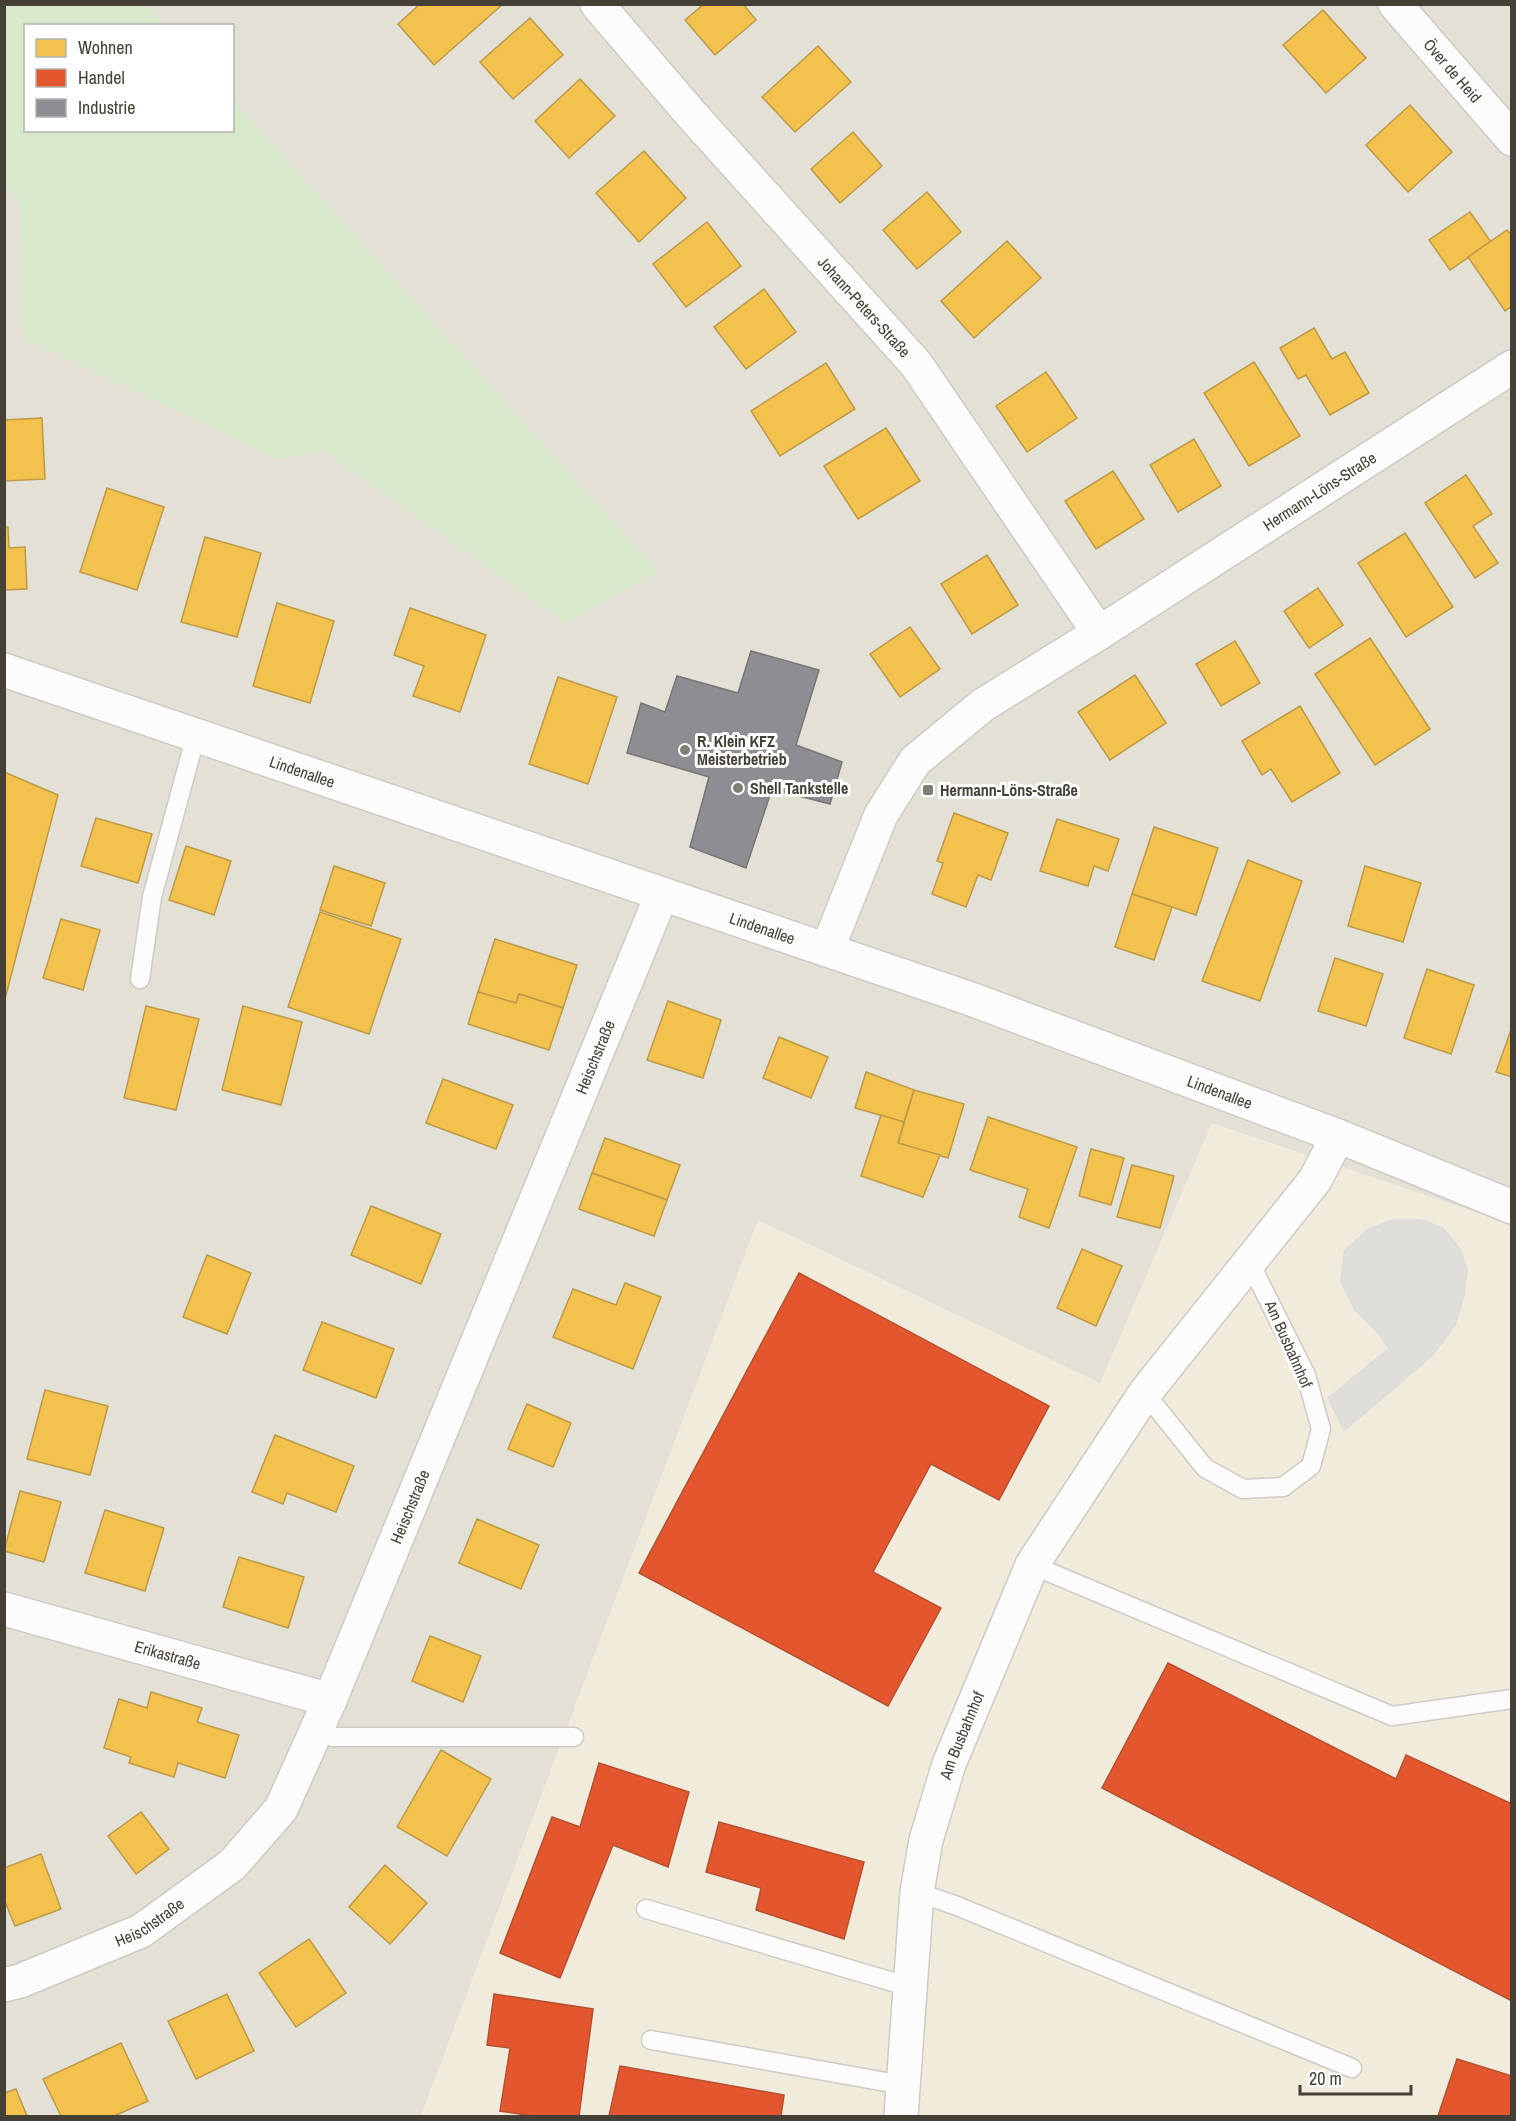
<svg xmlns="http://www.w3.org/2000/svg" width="1516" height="2121" viewBox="0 0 1516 2121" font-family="'Archivo Narrow',sans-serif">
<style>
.residential{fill:#e3e0d6;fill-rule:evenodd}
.commercial{fill:#f1ebdc}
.green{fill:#d8e8ca}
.parking{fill:#deddd9}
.homes{fill:#f2c14e;stroke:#be9a47;stroke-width:1.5}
.shops{fill:#e4572e;stroke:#b45030;stroke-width:1.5}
.industry{fill:#8d8d92;stroke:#777676;stroke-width:1.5}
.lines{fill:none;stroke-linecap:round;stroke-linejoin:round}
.service-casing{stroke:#cdcbc6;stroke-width:21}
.minor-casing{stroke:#cdcbc6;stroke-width:36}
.tertiary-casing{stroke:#cdcbc6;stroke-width:36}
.service{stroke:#fdfcfc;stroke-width:18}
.minor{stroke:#fdfcfc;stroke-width:33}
.tertiary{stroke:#fdfcfc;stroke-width:33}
.poi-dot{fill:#807d75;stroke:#fff;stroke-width:2}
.labels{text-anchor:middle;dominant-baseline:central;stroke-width:6;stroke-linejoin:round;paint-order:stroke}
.street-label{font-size:16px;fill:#444036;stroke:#fff}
.poi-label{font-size:16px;font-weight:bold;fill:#444036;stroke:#fff;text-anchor:start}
</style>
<rect width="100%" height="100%" fill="#efeee9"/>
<!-- residential -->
<path class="residential" d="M5 5H1511V1224L1212 1124 1101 1384 758 1220 421 2116H5ZM26 26H232V130H26Z"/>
<!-- commercial -->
<polygon class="commercial" points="1212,1123 1511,1224 1511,2116 421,2116 758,1220 1100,1383"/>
<!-- green -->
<polygon class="green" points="4,5 145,5 164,25 26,26 26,130 232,130 233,101 658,572 565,622 322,449 279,460 24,337 20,202 5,186"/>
<!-- parking -->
<polygon class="parking" points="1392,1219 1421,1219 1443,1227 1462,1250 1468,1271 1464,1300 1456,1325 1433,1356 1344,1432 1327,1398 1388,1348 1377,1333 1354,1310 1340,1281 1344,1250 1367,1229"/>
<!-- homes -->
<g class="homes">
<polygon points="420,4 503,4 434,65 398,24"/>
<polygon points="704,4 743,4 756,20 715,55 685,20"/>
<polygon points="1323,10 1366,58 1326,93 1283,45"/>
<polygon points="530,18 563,55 513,99 480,62"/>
<polygon points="818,46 851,82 795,132 762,97"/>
<polygon points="580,79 615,116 569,158 535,121"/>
<polygon points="1410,105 1452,152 1408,192 1366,145"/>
<polygon points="853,132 882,166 840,203 811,169"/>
<polygon points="644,151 686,198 639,242 596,193"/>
<polygon points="927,192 961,232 917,269 883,230"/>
<polygon points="1470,212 1491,242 1450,270 1429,240"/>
<polygon points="707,222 741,266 686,307 653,264"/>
<polygon points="1507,230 1512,236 1512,306 1505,311 1468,257"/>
<polygon points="1007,241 1041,278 974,338 941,301"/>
<polygon points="764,289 796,332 746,369 714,327"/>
<polygon points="1314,328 1332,359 1345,352 1369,393 1330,415 1306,375 1298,379 1280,348"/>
<polygon points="1254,362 1300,436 1249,466 1204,393"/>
<polygon points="826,363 855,409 780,456 751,411"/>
<polygon points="1046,372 1077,418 1027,452 996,406"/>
<polygon points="42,418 45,479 4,481 4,420"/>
<polygon points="886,428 920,481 858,519 824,466"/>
<polygon points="1194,439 1221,486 1178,512 1150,465"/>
<polygon points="1113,471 1144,519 1096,549 1065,501"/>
<polygon points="1466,475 1492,514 1473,526 1498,563 1475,578 1425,503"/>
<polygon points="107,488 164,507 137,590 80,572"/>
<polygon points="4,527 8,527 9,548 25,547 27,589 4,590"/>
<polygon points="1405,533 1453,607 1406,637 1358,563"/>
<polygon points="205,537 261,553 237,637 181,622"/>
<polygon points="987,555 1018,605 972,634 941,584"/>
<polygon points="1318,588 1343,625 1309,648 1284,611"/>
<polygon points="277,603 334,621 310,703 253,686"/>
<polygon points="410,608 486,635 460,712 413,696 424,666 394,655"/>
<polygon points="910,627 940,669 900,697 870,654"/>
<polygon points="1370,638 1430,729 1375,765 1315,674"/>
<polygon points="1235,641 1260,683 1221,706 1196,664"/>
<polygon points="1135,675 1166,723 1110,760 1078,712"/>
<polygon points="558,677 617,697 588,784 529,764"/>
<polygon points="1300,706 1340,773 1292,802 1271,769 1262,775 1242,741"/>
<polygon points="4,772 58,795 4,1003"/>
<polygon points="954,813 1008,833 991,880 978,875 966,907 932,894 943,863 937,861"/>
<polygon points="96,818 152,834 138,883 81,866"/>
<polygon points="1057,819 1119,839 1108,871 1094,866 1088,886 1040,871"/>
<polygon points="1154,827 1218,848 1196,915 1132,894"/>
<polygon points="186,846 231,861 214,915 169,900"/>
<polygon points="1248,860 1302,881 1260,1001 1202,981"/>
<polygon points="334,866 385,883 371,926 320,910"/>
<polygon points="1365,866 1421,883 1403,942 1348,926"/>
<polygon points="1132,894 1172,907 1154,960 1115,947"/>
<polygon points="320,912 401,939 369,1034 288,1007"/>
<polygon points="61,919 100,930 83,990 43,978"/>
<polygon points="495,939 577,965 563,1008 519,994 516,1003 478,992"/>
<polygon points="1335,958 1383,974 1366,1026 1318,1011"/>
<polygon points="1427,969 1474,985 1451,1054 1404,1038"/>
<polygon points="478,992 516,1003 519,994 563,1008 549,1050 468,1024"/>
<polygon points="668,1001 721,1020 703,1078 647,1060"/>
<polygon points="146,1006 199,1019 176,1110 124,1098"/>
<polygon points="243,1006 302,1022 281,1105 222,1090"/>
<polygon points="1512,1027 1512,1077 1496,1072"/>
<polygon points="779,1037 828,1057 811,1098 763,1078"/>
<polygon points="866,1072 914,1090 904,1122 855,1108"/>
<polygon points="443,1079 513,1105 496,1149 426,1123"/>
<polygon points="914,1090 964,1104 948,1158 898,1143"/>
<polygon points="881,1115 904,1122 898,1143 940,1155 923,1197 861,1176"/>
<polygon points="988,1117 1077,1147 1049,1228 1019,1217 1028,1189 970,1170"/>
<polygon points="605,1138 680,1165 667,1200 592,1173"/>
<polygon points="1091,1149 1124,1158 1111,1205 1079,1196"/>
<polygon points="1132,1165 1174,1176 1160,1228 1117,1217"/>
<polygon points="592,1173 667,1200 654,1236 579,1209"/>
<polygon points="371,1206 441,1234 421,1284 351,1255"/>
<polygon points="1082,1249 1122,1266 1096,1326 1057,1308"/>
<polygon points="207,1255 251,1273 227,1334 183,1317"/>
<polygon points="625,1283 661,1297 633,1369 553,1337 573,1289 616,1305"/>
<polygon points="322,1322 394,1349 376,1398 303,1370"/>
<polygon points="45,1390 108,1406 90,1475 27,1459"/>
<polygon points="527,1404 571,1423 553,1467 508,1449"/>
<polygon points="275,1435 354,1466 336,1512 287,1493 283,1504 252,1492"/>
<polygon points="20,1491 61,1502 44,1562 4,1551"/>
<polygon points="105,1510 164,1528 145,1591 85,1573"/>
<polygon points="477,1519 539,1545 521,1589 459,1563"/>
<polygon points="239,1557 304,1577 288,1628 223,1607"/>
<polygon points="430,1636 481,1656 463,1702 412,1681"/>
<polygon points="151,1692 202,1708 197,1722 239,1735 225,1778 178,1763 174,1777 129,1763 131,1757 104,1748 119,1699 147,1708"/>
<polygon points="441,1750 491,1779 447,1856 397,1827"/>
<polygon points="141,1812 169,1849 136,1874 108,1836"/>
<polygon points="41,1854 61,1909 15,1926 4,1899 4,1868"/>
<polygon points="385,1865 427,1903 390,1944 349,1907"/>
<polygon points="309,1939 346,1993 296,2027 259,1973"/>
<polygon points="227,1994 254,2051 196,2079 168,2021"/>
<polygon points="121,2043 148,2101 114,2116 61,2116 43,2079"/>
<polygon points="16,2089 27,2116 4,2116 4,2093"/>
</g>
<!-- shops -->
<g class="shops">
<polygon points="799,1273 1049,1406 999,1500 931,1464 873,1572 941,1608 888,1706 639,1573"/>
<polygon points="1168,1663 1396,1779 1406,1755 1512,1804 1512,2001 1102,1788"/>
<polygon points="599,1763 689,1792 668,1867 613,1845 560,1978 500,1953 552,1817 580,1827"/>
<polygon points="719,1822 864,1862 844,1939 756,1910 761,1888 706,1872"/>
<polygon points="494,1994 593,2009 579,2116 533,2116 500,2111 510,2048 487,2045"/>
<polygon points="1457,2059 1512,2076 1512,2116 1438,2116"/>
<polygon points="620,2066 784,2095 781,2116 609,2116"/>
</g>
<!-- industry -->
<polygon class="industry" points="751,651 819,670 796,745 842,762 830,804 772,789 746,868 690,847 709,777 627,753 641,703 665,712 677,676 738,693"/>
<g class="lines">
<!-- service casing -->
<g class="service-casing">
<g id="service">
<polyline points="140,979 152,897 196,735"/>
<polyline points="1145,1393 1205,1468 1243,1489 1283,1487 1311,1466 1321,1429 1306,1375 1249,1261"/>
<polyline points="1032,1565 1392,1716 1512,1699"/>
<polyline points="316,1732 333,1737 574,1737"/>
<polyline points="917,1892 957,1906 1352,2068"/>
<polyline points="646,1909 910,1987"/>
<polyline points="651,2040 903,2085"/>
</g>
</g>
<!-- minor casing -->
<g class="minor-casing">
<g id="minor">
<path id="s1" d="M597 4 691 114 916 364 1099 633"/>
<path id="s2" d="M1395 4 1512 139"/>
<path id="s3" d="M827 950 881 815 915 761 983 705 1099 633 1512 367"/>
<path id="s4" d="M4 1609 330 1700"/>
<path id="s5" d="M4 1985 20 1981 141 1931 232 1865 281 1809 330 1700 662 894"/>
<path id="s6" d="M901 2116 917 1892 926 1840 949 1764 1032 1565 1145 1393 1315 1180 1338 1136"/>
</g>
</g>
<!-- tertiary casing -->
<g class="tertiary-casing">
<g id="tertiary">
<path id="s7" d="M4 670 971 999 1338 1136 1512 1207"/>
</g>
</g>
<!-- service -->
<use href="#service" class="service"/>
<!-- minor -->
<use href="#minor" class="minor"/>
<!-- tertiary -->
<use href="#tertiary" class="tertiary"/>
</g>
<!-- markers -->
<g class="poi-dot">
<circle cx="685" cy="750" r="6"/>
<circle cx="738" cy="788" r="6"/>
<rect x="922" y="784" width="12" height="12" rx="3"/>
</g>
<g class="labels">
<!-- street labels -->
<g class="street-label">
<text stroke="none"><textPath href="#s2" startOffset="88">Över de Heid</textPath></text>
<text stroke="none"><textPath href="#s1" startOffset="404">Johann-Peters-Straße</textPath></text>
<text stroke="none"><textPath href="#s3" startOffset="696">Hermann-Löns-Straße</textPath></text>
<text stroke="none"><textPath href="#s7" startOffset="315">Lindenallee</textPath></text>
<text stroke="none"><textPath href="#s7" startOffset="801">Lindenallee</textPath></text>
<text stroke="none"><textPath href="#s5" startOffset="1149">Heischstraße</textPath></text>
<text stroke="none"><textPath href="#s7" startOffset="1287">Lindenallee</textPath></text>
<text transform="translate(1289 1344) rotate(66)">Am Busbahnhof</text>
<text stroke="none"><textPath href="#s5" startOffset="663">Heischstraße</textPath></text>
<text stroke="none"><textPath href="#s4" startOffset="170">Erikastraße</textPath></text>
<text stroke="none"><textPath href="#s6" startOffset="388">Am Busbahnhof</textPath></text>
<text stroke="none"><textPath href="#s5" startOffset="159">Heischstraße</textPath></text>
</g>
<!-- poi labels -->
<g class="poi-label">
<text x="697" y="741">R. Klein KFZ<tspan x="697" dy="18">Meisterbetrieb</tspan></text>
<text x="750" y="788">Shell Tankstelle</text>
<text x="940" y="790">Hermann-Löns-Straße</text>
</g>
</g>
<!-- border -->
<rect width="1516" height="2121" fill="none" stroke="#444036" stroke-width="12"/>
<!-- legend -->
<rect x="24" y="24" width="210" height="108" fill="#ffffff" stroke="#b4b3af" stroke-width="1.5"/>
<rect x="36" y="39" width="30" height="18" fill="#f2c14e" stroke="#b4b3af" stroke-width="1.5"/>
<text x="78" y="54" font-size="18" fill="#444036">Wohnen</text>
<rect x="36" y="69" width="30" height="18" fill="#e4572e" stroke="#b4b3af" stroke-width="1.5"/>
<text x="78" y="84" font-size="18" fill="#444036">Handel</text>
<rect x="36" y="99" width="30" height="18" fill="#8d8d92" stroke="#b4b3af" stroke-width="1.5"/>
<text x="78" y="114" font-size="18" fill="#444036">Industrie</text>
<!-- scale -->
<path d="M1300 2085v9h111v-9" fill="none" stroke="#444036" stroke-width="3"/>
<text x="1309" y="2085" font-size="18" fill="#444036" stroke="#ffffff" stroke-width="4.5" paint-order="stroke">20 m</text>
</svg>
